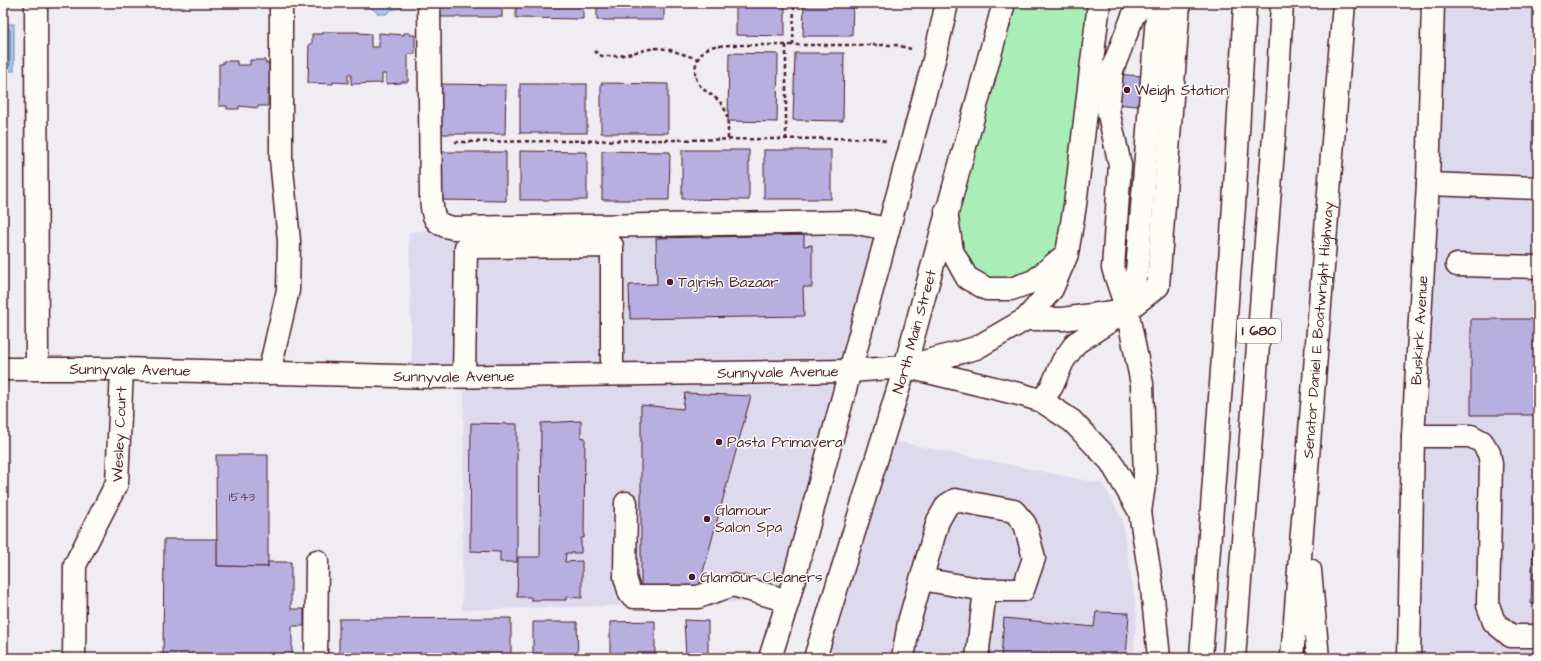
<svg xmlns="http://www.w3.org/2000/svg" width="1541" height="661" viewBox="0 0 1541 661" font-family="'Architects Daughter',sans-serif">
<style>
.built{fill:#dedaed}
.green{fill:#a9edb7;stroke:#7a8671}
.water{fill:#9dcaf8;stroke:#7c86a6}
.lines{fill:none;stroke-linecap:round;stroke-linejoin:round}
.shore{stroke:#6b637d;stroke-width:1}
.building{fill:#b7afe0;stroke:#4a1f2b}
.minor-casing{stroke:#4a1f2b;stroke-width:25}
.major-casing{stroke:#4a1f2b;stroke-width:25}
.highway-casing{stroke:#4a1f2b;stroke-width:25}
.path{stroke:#4a1f2b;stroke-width:2.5;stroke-dasharray:4 3;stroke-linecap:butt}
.minor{stroke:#fdfcf7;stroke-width:22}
.major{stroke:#fdfcf7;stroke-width:22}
.highway{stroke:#fdfcf7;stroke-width:22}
.poi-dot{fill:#4a1f2b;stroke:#fdfcf7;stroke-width:1.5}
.labels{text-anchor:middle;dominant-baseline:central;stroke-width:3;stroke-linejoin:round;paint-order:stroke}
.number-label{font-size:13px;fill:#654358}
.shield{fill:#fdfcf7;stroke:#806168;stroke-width:1}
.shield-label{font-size:14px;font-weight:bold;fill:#4a1f2b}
.poi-label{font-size:15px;fill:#4a1f2b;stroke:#fdfcf7;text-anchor:start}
.street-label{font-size:15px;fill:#4a1f2b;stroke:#fdfcf7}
</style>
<rect width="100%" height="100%" fill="#efedf2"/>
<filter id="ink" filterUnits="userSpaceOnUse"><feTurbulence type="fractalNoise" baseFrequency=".025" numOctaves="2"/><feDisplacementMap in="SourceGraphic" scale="8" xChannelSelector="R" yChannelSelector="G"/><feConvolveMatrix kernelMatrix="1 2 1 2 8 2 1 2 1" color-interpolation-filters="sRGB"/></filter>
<g filter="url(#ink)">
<!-- built -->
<g class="built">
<polygon points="1438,3 1538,3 1538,658 1409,658"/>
<polygon points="453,228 888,229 788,601 462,610 464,376 412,376 409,232"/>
<polygon points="884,439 1103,484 1122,519 1137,614 1133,658 815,658"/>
</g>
<!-- green -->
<polygon class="green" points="1005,3 1099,3 1067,254 1034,281 967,278 946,211"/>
<!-- water -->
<g class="water">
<polygon points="366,3 402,3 402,8 391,10 386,14 378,14"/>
<rect x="3" y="24" width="11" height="47"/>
</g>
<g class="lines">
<!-- shore -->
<polyline class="shore" points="3,28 8,28 10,30 10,65 8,66 3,67"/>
</g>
<!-- building -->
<g class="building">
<rect x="435" y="3" width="67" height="14"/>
<polygon points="516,3 583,3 583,19 516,18"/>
<rect x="597" y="3" width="67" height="17"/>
<polygon points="736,3 785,3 785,36 736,35"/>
<polygon points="804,3 853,3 852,36 803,36"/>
<polygon points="323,32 359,32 359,33 371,34 371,47 379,47 379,33 404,35 404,33 410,33 410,35 415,35 415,54 408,54 408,82 401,82 401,83 386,84 386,74 382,74 382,83 351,84 351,74 348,74 348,83 333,82 333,84 308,83 309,44 312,44 312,34 323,34"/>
<polygon points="729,53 778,54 777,122 728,121"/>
<polygon points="795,53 844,53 843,121 793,120"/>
<polygon points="250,60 265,60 265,63 269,63 270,89 268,89 268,106 258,106 258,108 239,106 239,109 227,109 227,106 219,106 219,64 223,64 223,61 237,61 237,65 250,65"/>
<polygon points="1115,74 1141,76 1138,106 1113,104"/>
<polygon points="601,83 668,84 668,133 601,133"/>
<polygon points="439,84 506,85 505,134 438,134"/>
<rect x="520" y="84" width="67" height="49"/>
<polygon points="682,150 749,150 749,200 682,199"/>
<rect x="764" y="150" width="67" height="49"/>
<polygon points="520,151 587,152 587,200 520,200"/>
<polygon points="602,151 670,152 669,200 602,200"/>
<polygon points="439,152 506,152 506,201 438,200"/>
<polygon points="804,235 804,246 812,245 812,287 803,287 804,316 630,319 629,285 657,284 656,238"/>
<polygon points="1471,319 1538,319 1538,604 1531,604 1537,415 1471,415"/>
<polygon points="685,393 751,396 697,594 641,592 641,405 683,409"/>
<polygon points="581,421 581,437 585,438 584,538 581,538 581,553 566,553 565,562 582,561 582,598 566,597 566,600 531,600 531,597 517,597 518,557 540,557 541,423"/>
<polygon points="471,423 517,424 517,562 500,562 500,552 470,551"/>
<polygon points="216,455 268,455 268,567 217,566"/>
<polygon points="164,539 217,539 217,566 268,567 268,562 291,562 291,609 304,609 304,626 292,626 292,658 163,658"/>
<polygon points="1096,612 1129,613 1126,658 1001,658 1004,618 1094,627"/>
<polygon points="511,618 511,658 339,658 339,619"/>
<polygon points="684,620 708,621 708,658 686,658"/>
<polygon points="655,621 655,658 610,658 610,622"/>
<polygon points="533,622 577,622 578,658 533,658"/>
</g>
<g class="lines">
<!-- minor casing -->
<g class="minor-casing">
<g id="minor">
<polyline points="36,3 37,368"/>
<path d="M429 3 431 197C433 216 432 224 453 228L852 222 888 229"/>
<polyline points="1428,184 1538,188"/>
<polyline points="1457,265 1538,267"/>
<polyline points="1127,310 1137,271 1158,3"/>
<polyline points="1026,319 1063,319 1120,311"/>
<path id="s1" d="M3 369H122L436 377 850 371"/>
<polyline points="269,373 288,290 289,241 281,159 281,3"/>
<polyline points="464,376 466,247 612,246 612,374"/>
<polyline points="1042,401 1052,386 1063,361 1076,343 1127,310 1158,286 1179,3"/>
<polyline points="1413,436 1471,436 1482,442 1489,453 1491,464 1488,605 1494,622 1511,636 1538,636"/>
<polyline points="626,503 625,577 630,594 634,597 698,597 733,585 788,601"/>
<polyline points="1140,512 1145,478 1142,384 1127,310 1113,268 1120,165 1108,110 1112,70 1133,16 1143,3"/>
<path id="s2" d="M74 658 75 565 117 483 122 369"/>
<polyline points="316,658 317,561"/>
<polyline points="903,658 909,622 938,521 947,505 955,500 1014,511 1025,524 1034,558 1023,590 985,590 921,579"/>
<polyline points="977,658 985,590"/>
<path id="s3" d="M1409 658 1413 436 1428 184 1433 3"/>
</g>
</g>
<!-- major casing -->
<g class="major-casing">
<g id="major">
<polyline points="850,371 905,367"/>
<polyline points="770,658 788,601 935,56 947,3"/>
<path id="s4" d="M815 658 905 367 1004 3"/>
</g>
</g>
<!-- highway casing -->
<g class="highway-casing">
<g id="highway">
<polyline points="946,211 952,251 967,278 987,289 1011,289 1034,281 1064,256"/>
<polyline points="905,367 976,348 1026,319 1052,289 1067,254 1075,205 1099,3"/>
<polyline points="908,367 1023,395 1042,401 1072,421 1111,462 1140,512 1152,588 1159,658"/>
<polyline points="1310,570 1318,658"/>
<polyline points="1201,658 1234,206 1245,3"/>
<polyline points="1234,658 1277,98 1282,3"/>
<path id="s5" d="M1292 658 1344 3"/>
</g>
</g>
<!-- path -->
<g class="path">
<polyline points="786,45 786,139"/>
<polyline points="793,45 794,3"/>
<polyline points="594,51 602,56 619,56 654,48 667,49 698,59"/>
<path d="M728 139C728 128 729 116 723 106 718 98 709 94 702 88 692 78 693 60 705 50 712 45 721 46 729 45H896L911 49"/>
<polyline points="455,142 875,138 888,142"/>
</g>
<!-- minor -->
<use href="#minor" class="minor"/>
<!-- major -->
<use href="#major" class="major"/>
<!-- highway -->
<use href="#highway" class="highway"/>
</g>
</g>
<!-- markers -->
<g class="poi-dot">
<circle cx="1127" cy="90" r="4"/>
<circle cx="670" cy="282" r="4"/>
<circle cx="719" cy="442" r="4"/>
<circle cx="707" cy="519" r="4"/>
<circle cx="692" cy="577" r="4"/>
</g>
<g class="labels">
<!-- number labels -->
<g class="number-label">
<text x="242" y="497">1543</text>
</g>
<!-- shield labels -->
<rect class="shield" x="1237" y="319" width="44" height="24" rx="3"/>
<g class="shield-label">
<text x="1259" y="331">I 680</text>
</g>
<!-- poi labels -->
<g class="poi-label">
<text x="1135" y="90">Weigh Station</text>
<text x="678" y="282">Tajrish Bazaar</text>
<text x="727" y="442">Pasta Primavera</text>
<text x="715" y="510">Glamour<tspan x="715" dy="17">Salon Spa</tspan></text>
<text x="700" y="577">Glamour Cleaners</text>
</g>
<!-- street labels -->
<g class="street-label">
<text stroke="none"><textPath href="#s5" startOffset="329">Senator Daniel E Boatwright Highway</textPath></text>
<text stroke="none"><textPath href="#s3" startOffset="328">Buskirk Avenue</textPath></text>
<text stroke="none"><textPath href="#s4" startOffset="341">North Main Street</textPath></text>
<text stroke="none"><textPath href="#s1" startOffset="127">Sunnyvale Avenue</textPath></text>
<text stroke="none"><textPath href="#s1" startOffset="775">Sunnyvale Avenue</textPath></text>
<text stroke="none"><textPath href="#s1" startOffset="451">Sunnyvale Avenue</textPath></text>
<text stroke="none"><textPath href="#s2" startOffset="234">Wesley Court</textPath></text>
</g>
</g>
<!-- margin -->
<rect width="1541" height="661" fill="none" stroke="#fdfcf7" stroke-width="16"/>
<rect x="8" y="8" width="1525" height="645" fill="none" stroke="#4a1f2b" stroke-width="1.5" filter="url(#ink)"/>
</svg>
